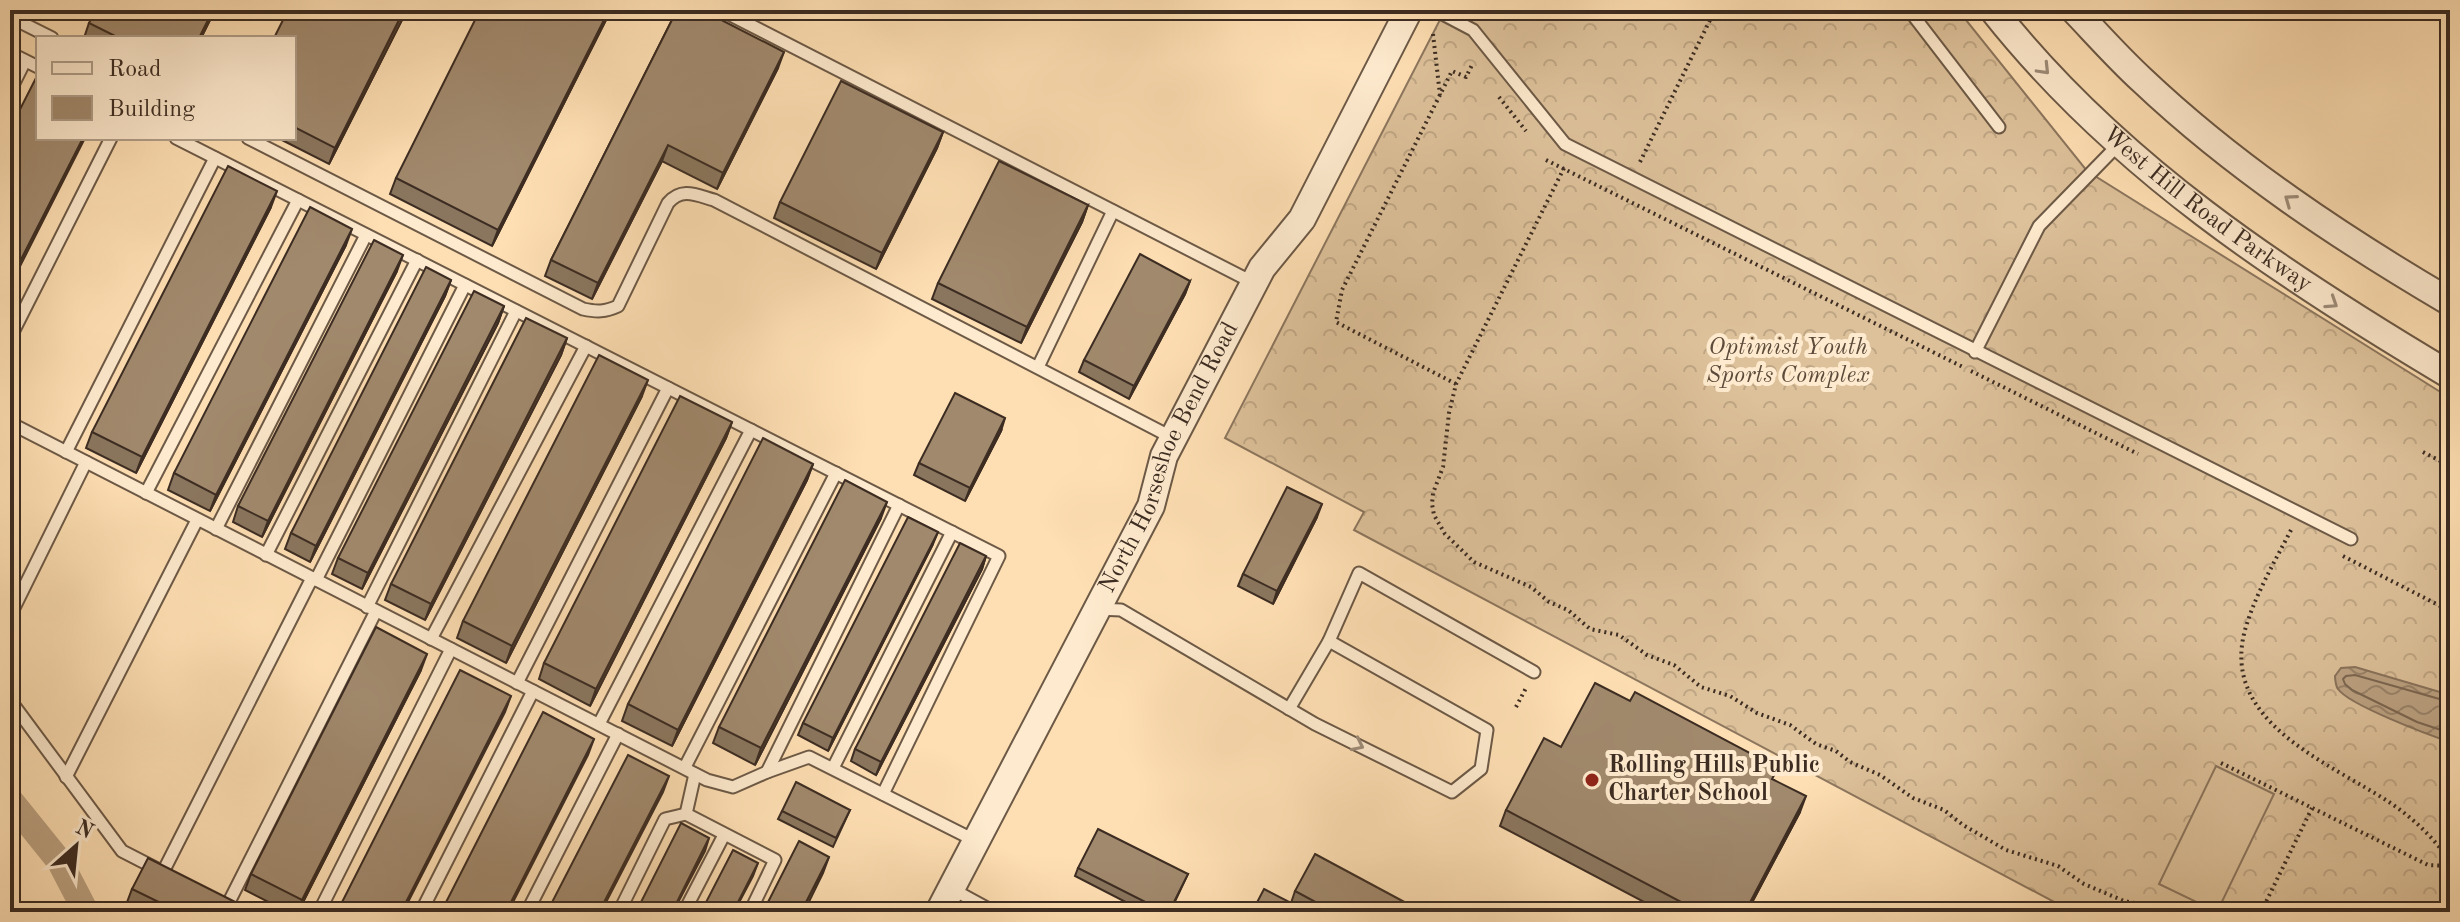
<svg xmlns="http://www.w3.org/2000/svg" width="2460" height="922" viewBox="0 0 2460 922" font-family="'Old Standard TT',serif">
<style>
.forest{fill:url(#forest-crowns);stroke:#8c765e;stroke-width:2}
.pitch{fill:#ddc19a;stroke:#8c765e;stroke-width:2}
.water{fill:url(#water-waves);stroke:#89735c;stroke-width:2}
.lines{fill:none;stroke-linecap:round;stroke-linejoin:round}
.shore{stroke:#7c6752;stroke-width:2}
.canal{stroke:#bca282;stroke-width:26}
.service-casing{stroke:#6c5946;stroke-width:15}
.tertiary-casing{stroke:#6c5946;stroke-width:30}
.path{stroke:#3c2c22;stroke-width:4;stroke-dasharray:2 4;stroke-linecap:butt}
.service{stroke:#feeace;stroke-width:11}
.tertiary{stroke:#feeace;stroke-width:26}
.wall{fill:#8a765e;stroke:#3c2c22;stroke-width:2}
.shaded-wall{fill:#71604c;stroke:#3c2c22;stroke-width:2}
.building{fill:#a1896d;stroke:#3c2c22;stroke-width:2}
.oneway{stroke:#9d8b78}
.poi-dot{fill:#8f2418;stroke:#feeace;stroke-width:3}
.labels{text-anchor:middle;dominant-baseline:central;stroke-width:8;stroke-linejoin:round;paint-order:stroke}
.street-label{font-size:24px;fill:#3c2c22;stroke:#feeace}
.park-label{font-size:24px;font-style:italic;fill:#5c4a3a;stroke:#feeace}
.poi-label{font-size:24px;font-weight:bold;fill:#3c2c22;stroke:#feeace;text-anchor:start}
</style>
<defs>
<pattern id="forest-crowns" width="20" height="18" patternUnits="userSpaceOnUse" patternTransform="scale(2)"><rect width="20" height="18" fill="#ddc19a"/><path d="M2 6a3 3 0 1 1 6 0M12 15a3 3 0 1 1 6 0" fill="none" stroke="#bfa684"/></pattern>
<pattern id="water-waves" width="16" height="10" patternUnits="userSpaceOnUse" patternTransform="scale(2)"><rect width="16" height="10" fill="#bca282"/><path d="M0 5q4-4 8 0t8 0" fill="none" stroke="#9a846a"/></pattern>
</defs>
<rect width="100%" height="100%" fill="#fedfb3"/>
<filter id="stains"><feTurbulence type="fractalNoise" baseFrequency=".0025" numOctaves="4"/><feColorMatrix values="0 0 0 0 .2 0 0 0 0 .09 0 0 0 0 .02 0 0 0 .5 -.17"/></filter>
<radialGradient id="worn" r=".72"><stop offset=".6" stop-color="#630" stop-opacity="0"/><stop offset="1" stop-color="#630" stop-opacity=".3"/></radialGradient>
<!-- forest -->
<polygon class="forest" points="1445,10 1958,10 2087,171 2450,398 2450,912 2073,912 1354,530 1364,512 1225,438"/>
<!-- pitch -->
<polygon class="pitch" points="2216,766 2274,794 2217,912 2159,884"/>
<!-- water -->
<path class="water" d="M2355 667 2450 695V742C2429 735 2349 705 2338 689 2336 687 2335 679 2335 676L2341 668Z"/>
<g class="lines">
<!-- shore -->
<polyline class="shore" points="2450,702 2355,675 2346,676 2343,679 2345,684 2352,690 2417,722 2450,733"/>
<!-- canal -->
<polyline class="canal" points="10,800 60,862 86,912"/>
<!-- service casing -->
<g class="service-casing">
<g id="service">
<polyline points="721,10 1254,283"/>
<polyline points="1435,10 1473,30 1565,144 2351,539"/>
<polyline points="1909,10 1999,127"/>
<polyline points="10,17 52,38"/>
<polyline points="10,53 38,67"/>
<polyline points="10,91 25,61"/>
<polyline points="176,138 999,556 883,794"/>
<path d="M248 138 583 309C597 312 605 312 618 306L668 203C682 187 696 195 714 200L1173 438"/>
<polyline points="10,338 111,138"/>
<polyline points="1975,352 2039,226 2119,144"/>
<polyline points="1038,367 1113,211"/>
<polyline points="10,423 707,780 733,787 767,772 809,757 976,841"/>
<polyline points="66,452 215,158"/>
<polyline points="146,493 298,200"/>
<polyline points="216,529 366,235"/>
<polyline points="266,555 417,260"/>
<polyline points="316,580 465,285"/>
<polyline points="367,607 516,311"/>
<polyline points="1097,609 1121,610 1315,724 1452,792 1481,769 1487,730 1329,641"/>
<polyline points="10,616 86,462"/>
<polyline points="431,639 586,346"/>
<polyline points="517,683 668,388"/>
<polyline points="10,700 122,851 157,869"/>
<polyline points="1289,709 1329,641 1359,573 1534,672"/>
<polyline points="599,724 751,430"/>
<polyline points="685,767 836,473"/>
<polyline points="833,768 952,532"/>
<polyline points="767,772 899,505"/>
<polyline points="695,774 686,814 775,860 750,912"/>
<polyline points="66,777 197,520"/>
<polyline points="163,872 312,578"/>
<polyline points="952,889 987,908 989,912"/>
<polyline points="228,904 376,611"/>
<polyline points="319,912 451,649"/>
<polyline points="421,912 533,691"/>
<polyline points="527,912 618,734"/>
<polyline points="619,912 665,819 686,814"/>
<polyline points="684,912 724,835"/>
</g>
</g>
<!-- tertiary casing -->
<g class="tertiary-casing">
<g id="tertiary">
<path id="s1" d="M1993 10C2116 166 2282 275 2450 375"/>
<path d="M2074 10C2096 33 2118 58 2142 80 2234 167 2341 238 2450 302"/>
<path id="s2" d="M939 912 1151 506 1164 456 1262 268 1302 219 1409 10"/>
</g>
</g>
<!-- path -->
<g class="path">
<polyline points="1433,34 1440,95"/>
<polyline points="1499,97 1526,131"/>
<polyline points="1546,160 1963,367"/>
<polyline points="1640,162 1715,10"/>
<polyline points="1564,168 1456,384 1449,413 1443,467 1433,493 1432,504 1434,515 1445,534 1474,562 1531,587 1549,602 1568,610 1590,629 1619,635 1647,655 1674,665 1701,687 1730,696 1757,713 1790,725 1816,744 1836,751 1850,762 1880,775 1913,798 1944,810 1963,825 2006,850 2058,866 2084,884 2124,901 2180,912"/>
<polyline points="1971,371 2138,454"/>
<polyline points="1456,384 1336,322 1342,290 1452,71 1466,77 1473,63"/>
<polyline points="2423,452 2450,466"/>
<path d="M2291 530C2274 563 2255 595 2245 630 2220 722 2328 762 2389 802 2413 818 2433 837 2450 861"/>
<polyline points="2343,556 2450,611"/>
<polyline points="1516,707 1526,688"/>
<polyline points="2221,763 2428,865 2450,866"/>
<polyline points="2261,912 2312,808"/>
</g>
<!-- service -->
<use href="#service" class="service"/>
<!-- tertiary -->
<use href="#tertiary" class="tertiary"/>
</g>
<!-- wall -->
<g class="wall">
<polygon points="215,10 201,38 84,38 89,23"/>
<polygon points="288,10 407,10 329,164 278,138 294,138 294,38"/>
<polygon points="611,10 492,246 390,194 396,178"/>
<polygon points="677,10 778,68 717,189 662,161 592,299 545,276 551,260"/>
<polygon points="943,132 937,148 876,269 774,218 780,202"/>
<polygon points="1088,205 1082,222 1021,343 932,299 938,283"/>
<polygon points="271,207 136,473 86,448 92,432"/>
<polygon points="346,245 210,511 168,490 174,473"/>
<polygon points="397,271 262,537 233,522 238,506"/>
<polygon points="451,280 445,296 310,562 285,549 291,533"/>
<polygon points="1190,281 1185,294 1129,399 1079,372 1084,360"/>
<polygon points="504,306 498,323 362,589 332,574 338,558"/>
<polygon points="567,338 561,355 425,620 385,600 391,584"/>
<polygon points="642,396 506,663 457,638 463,621"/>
<polygon points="732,422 726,438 590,706 539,679 544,663"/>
<polygon points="1001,431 965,501 914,475 919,463"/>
<polygon points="813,464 807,480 672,746 622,721 628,704"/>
<polygon points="1317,517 1273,604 1238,586 1243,574"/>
<polygon points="881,518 755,765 713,743 719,727"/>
<polygon points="933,544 828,751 798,735 803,723"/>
<polygon points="986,556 982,569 876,775 851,761 855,749"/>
<polygon points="421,670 298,912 288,912 245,890 251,874"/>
<polygon points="1774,780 1800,812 1747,912 1663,912 1500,826 1506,810"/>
<polygon points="850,810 833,847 778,819 782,811"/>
<polygon points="1078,868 1188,874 1170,912 1145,912 1075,876"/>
<polygon points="132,889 255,912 140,912 126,905"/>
<polygon points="1295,891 1423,912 1305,912 1291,903"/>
</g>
<!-- shaded-wall -->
<g class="shaded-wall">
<polygon points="213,10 215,10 201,38 199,38"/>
<polygon points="404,10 407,10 329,164 335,148"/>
<polygon points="609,10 611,10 492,246 498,230"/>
<polygon points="784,52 778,68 717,189 723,173"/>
<polygon points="943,132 937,148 876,269 882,253"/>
<polygon points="83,138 85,138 10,286 10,281"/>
<polygon points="668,145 662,161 592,299 598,283"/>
<polygon points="277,191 271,207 136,473 142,457"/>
<polygon points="1088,205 1082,222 1021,343 1027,327"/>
<polygon points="352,229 346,245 210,511 216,495"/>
<polygon points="403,255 397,271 262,537 268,521"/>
<polygon points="451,280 445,296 310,562 316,546"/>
<polygon points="1190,281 1185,294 1129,399 1134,386"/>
<polygon points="504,306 498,323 362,589 368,573"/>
<polygon points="567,338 561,355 425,620 431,604"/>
<polygon points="648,380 642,396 506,663 512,646"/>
<polygon points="1005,418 1001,431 965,501 970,488"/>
<polygon points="732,422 726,438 590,706 596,689"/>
<polygon points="813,464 807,480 672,746 678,730"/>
<polygon points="887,502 881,518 755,765 761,748"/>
<polygon points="1322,504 1317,517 1273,604 1277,591"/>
<polygon points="938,532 933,544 828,751 833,738"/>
<polygon points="986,556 982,569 876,775 881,762"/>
<polygon points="427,654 421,670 298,912 302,900"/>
<polygon points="511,696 505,712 403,912 401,912"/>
<polygon points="594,739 588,755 508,912 506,912"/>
<polygon points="669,776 663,792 601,912 599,912"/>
<polygon points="1806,796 1800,812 1747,912 1745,912"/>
<polygon points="709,838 705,851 673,912 672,912"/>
<polygon points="829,857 823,873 804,912 801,912"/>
<polygon points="758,863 753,876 734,912 733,912"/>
</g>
<!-- building -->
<g class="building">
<polygon points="96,10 213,10 199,38 119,38 89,23"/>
<polygon points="288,10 404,10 335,148 294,127 294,38 274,38"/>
<polygon points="480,10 609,10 498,230 396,178"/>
<polygon points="677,10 702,10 784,52 723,173 668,145 598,283 551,260"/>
<polygon points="38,74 38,138 83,138 10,281 10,129"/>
<polygon points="841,81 943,132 882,253 780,202"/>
<polygon points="999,161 1088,205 1027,327 938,283"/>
<polygon points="228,166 277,191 142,457 92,432"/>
<polygon points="310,207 352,229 216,495 174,473"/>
<polygon points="374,240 403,255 268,521 238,506"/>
<polygon points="1140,254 1190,281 1134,386 1084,360"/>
<polygon points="426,267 451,280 316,546 291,533"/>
<polygon points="474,291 504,306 368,573 338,558"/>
<polygon points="526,318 567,338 431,604 391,584"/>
<polygon points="599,355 648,380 512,646 463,621"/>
<polygon points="955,393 1005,418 970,488 919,463"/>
<polygon points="680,396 732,422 596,689 544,663"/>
<polygon points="763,438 813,464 678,730 628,704"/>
<polygon points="845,480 887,502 761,748 719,727"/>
<polygon points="1287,487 1322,504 1277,591 1243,574"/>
<polygon points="908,517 938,532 833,738 803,723"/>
<polygon points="960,543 986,556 881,762 855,749"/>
<polygon points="376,627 427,654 302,900 251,874"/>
<polygon points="460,670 511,696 401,912 337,912"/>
<polygon points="1595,683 1630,701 1635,692 1778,768 1772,779 1806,796 1745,912 1700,912 1506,810 1544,738 1561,747"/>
<polygon points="543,712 594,739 506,912 441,912"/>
<polygon points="628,755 669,776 599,912 547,912"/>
<polygon points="796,782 850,810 836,838 782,811"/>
<polygon points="681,823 709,838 672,912 636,912"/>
<polygon points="1098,829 1188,874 1169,912 1165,912 1078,868"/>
<polygon points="799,841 829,857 801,912 763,912"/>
<polygon points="733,850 758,863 733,912 701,912"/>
<polygon points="1315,854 1423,912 1334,912 1295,891"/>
<polygon points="148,858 255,912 179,912 132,889"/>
<polygon points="1264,889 1301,908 1300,912 1252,912"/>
</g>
<!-- one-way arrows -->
<defs><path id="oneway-chevron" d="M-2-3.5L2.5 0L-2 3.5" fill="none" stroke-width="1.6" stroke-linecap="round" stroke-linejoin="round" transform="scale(2)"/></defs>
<g class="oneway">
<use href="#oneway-chevron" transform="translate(2044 69) rotate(46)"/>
<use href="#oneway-chevron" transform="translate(2290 200) rotate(-144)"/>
<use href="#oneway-chevron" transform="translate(2332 303) rotate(33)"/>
<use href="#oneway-chevron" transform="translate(1358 745) rotate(26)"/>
</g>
<!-- markers -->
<circle class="poi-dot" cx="1592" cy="780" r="8"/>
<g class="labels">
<!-- street labels -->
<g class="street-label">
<text stroke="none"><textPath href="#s1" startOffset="294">West Hill Road Parkway</textPath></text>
<text stroke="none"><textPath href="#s2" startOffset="510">North Horseshoe Bend Road</textPath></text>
</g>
<!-- park labels -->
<g class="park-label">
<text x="1788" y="348">Optimist Youth<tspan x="1788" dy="28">Sports Complex</tspan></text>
</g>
<!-- poi labels -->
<g class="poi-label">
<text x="1608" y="766">Rolling Hills Public<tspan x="1608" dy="28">Charter School</tspan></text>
</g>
</g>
<!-- margin -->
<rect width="2460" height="922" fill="none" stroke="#fedfb3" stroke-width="40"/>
<rect x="12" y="12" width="2436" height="898" fill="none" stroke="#3c2c22" stroke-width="4"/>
<rect x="20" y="20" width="2420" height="882" fill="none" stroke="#3c2c22" stroke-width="2"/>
<!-- legend -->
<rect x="36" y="36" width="260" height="104" fill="#feeace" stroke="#b09e89" stroke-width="2"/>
<rect x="52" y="62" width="40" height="12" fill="#feeace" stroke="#b09e89" stroke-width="2"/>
<text x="108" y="76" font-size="24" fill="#3c2c22">Road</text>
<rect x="52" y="96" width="40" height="24" fill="#a1896d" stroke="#b09e89" stroke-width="2"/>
<text x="108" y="116" font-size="24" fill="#3c2c22">Building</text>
<!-- north arrow -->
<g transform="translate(76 846) rotate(27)" stroke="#feeace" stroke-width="6" paint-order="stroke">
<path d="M0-6L14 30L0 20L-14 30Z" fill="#3c2c22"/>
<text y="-12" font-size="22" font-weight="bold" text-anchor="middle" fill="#3c2c22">N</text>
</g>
<rect width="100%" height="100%" filter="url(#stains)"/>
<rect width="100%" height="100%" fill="url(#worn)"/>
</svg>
